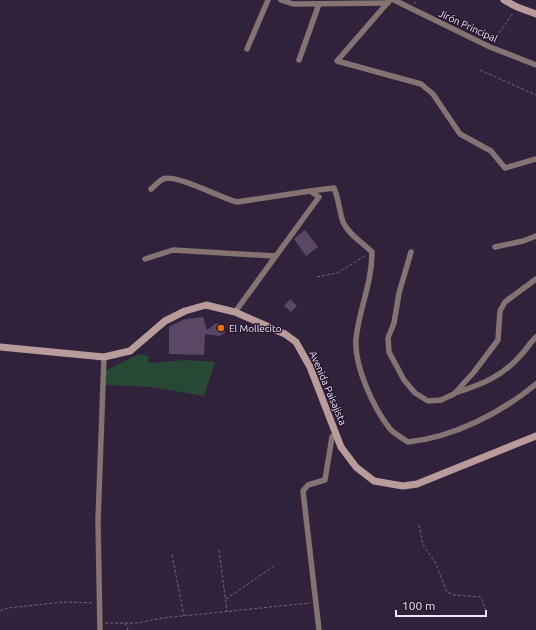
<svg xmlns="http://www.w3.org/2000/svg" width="536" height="630" viewBox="0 0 536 630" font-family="Ubuntu,sans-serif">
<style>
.green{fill:#284836}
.building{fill:#594765}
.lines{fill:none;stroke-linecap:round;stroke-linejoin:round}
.path{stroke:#72657b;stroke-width:1;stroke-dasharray:3 2;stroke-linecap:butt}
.street{stroke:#857272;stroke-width:5.5}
.secondary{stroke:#b99b9b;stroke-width:7}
.food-dot{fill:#e8710a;stroke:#271831;stroke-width:1.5}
.labels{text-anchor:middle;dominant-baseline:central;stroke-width:3;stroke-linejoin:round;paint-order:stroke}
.street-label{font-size:10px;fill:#eee4f5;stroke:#271831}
.poi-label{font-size:10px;fill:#eee4f5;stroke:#271831;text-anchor:start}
</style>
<rect width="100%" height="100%" fill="#31223b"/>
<!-- green -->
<polygon class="green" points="139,354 149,356 148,363 185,360 215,362 204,396 152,387 106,385 105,371"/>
<!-- building -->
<g class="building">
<polygon points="305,230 318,247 306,256 294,239"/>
<polygon points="290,299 297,306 291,312 284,306"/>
<polygon points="203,317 207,330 216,323 225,326 225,333 219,336 205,334 204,355 169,354 169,327 185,319"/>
</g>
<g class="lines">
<!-- path -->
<g class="path">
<polyline points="414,4 417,0"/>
<polyline points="493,41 513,13"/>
<polyline points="480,70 536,95"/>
<polyline points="317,277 337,273 365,256"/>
<polyline points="419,525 423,545 435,562 447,592 454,595 481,597 486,612"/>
<polyline points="219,550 227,612"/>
<polyline points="172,555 184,616"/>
<polyline points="226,599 274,566"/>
<polyline points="0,611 8,608 64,602 94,603"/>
<polyline points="105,623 137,623 163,618 310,603"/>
<polyline points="125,623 128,630"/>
</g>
<!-- street -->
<g class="street">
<polyline points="281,0 293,4 388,3"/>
<polyline points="390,0 337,61 421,84 433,94 460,134 491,151 505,168 536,159"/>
<polyline points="394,0 490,47 536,65"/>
<polyline points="247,49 268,0"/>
<polyline points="299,60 319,4"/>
<path d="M151 189C155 186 159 181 163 179 174 173 221 198 237 202L310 191 319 197 235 312"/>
<path d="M310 191 334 188C339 199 339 211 343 222 348 234 363 243 372 252 372 284 359 309 356 339 354 366 373 407 390 429 395 434 402 438 408 442 454 437 501 413 536 384"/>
<polyline points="495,247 523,241 536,236"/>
<polyline points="411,252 399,293 394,323 388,338 389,352 404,380 415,393 428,401 441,400 454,394 474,372 498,340 500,311 505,302 536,279"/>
<polyline points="145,259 173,250 275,256"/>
<path d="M455 393C480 385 502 377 520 356 526 350 530 343 536 337"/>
<polyline points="100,630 98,521 104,357"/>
<polyline points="319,630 303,491 308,485 325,480 332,437 336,433"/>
</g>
<!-- secondary -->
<g class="secondary">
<polyline points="504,0 517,7 536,14"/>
<polyline points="0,347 104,357 130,351 165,321 185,311 206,305 235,312 285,334 296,342 310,367 341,447 356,467 374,481 403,486 417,484 536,436"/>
</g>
</g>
<!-- markers -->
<circle class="food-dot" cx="221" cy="328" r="4"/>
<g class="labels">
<!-- street labels -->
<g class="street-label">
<text transform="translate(468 26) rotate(25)">Jirón Principal</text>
<text transform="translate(328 388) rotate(67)">Avenida Paisajista</text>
</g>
<!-- poi labels -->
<g class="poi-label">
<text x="229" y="328">El Mollecito</text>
</g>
</g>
<!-- scale -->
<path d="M396 610v6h90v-6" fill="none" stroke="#eee4f5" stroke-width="2"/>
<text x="402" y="610" font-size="12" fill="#eee4f5" stroke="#271831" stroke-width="3" paint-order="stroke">100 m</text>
</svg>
